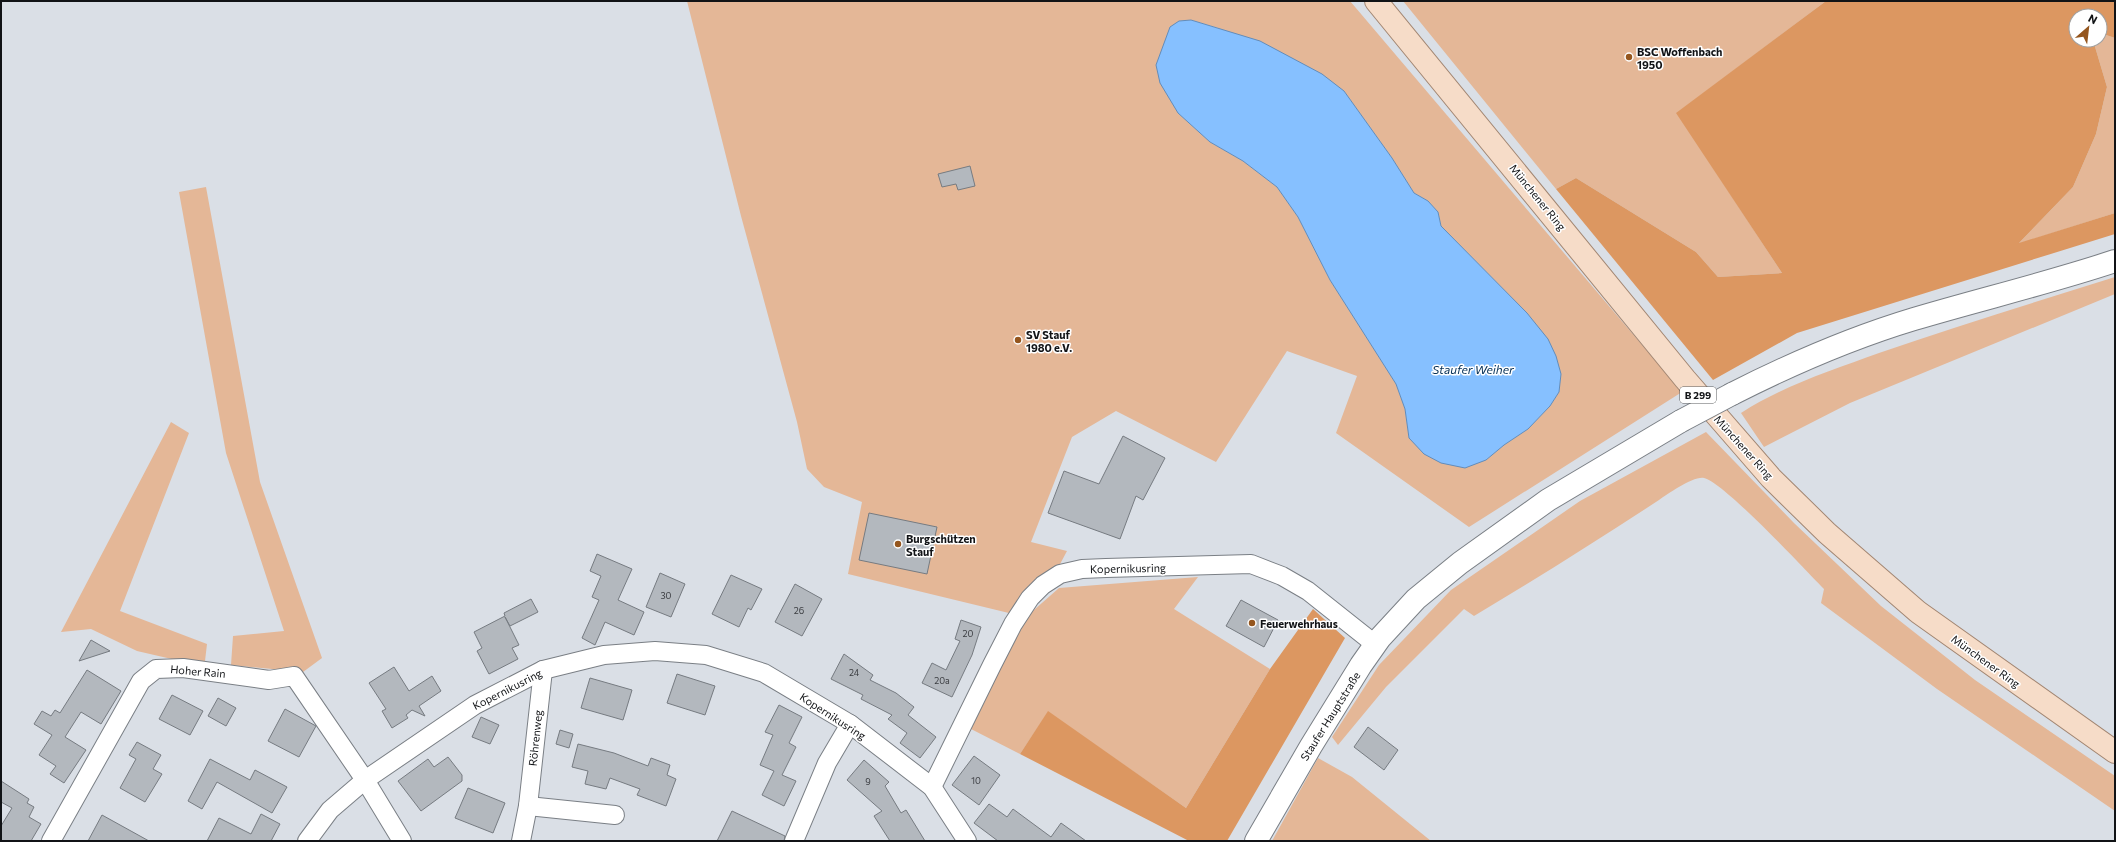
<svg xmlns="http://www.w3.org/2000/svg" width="2116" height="842" viewBox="0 0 2116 842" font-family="Commissioner,sans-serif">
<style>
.green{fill:#e4b797;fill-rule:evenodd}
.forest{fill:#dc9761}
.water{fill:#86c0ff;stroke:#638cb9}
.building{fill:#b3b8be;stroke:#767b81}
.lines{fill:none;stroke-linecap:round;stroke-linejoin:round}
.minor-casing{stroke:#7a7f85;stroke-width:20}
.tertiary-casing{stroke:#7a7f85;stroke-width:24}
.primary-casing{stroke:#a28672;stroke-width:24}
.minor{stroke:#fff;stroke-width:18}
.tertiary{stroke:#fff;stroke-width:22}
.primary{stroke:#f6dcc8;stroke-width:22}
.tertiary-bridge-casing{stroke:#7a7f85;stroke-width:24;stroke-linecap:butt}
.tertiary-bridge{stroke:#fff;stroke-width:22}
.poi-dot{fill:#95561e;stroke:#fff;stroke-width:1.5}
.labels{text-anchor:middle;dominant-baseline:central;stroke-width:3;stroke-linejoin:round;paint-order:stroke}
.number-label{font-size:9px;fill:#3a3c40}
.shield{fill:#fff;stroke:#585a5c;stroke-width:1}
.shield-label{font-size:10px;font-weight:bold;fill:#111316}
.poi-label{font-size:11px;font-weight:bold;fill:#111316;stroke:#fff;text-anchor:start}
.street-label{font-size:11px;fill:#111316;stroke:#fff}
.water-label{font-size:12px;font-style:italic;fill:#042f56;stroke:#fff}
</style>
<rect width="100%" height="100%" fill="#dadfe6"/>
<!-- green -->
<g class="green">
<path d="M687 1H1350L1682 392 1469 527 1336 433 1357 376 1287 351 1216 462 1116 411 1072 437 1031 542 1067 551 1059 566 1013 614 848 574 862 502 824 487 807 469 797 422 741 216ZM1191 20 1218 28 1344 91 1392 158 1414 193 1428 201 1438 212 1441 226 1527 313 1561 374 1559 392 1550 406 1528 429 1504 445 1486 460 1409 438 1405 409 1396 384 1330 280 1298 217 1277 187 1243 161 1210 142 1178 113 1179 21Z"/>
<polygon points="1403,1 1826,1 1677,113 1782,273 1718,277 1696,252 1576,178 1556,189"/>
<polygon points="2100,33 2115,38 2115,213 2018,244 2073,187 2096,134 2107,87 2093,40 2100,40"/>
<polygon points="206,187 260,482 322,658 303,672 231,665 233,636 284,631 226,453 179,192"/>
<path d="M2115 277V294L1850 403 1764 447 1741 413C1783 386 1832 370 1879 353 1957 326 2036 302 2115 277Z"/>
<polygon points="171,422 189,433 120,611 207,644 205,661 176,660 137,651 91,629 61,632"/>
<path d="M1706 432 1794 523 1881 606 1975 680 2115 776V811L1937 689 1821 603 1824 589C1803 568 1726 484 1704 478 1693 476 1668 494 1659 500 1598 540 1536 579 1474 616L1464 609 1386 687 1338 745 1332 737 1379 665 1451 590 1580 501Z"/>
<polygon points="1198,577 1174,609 1270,669 1186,808 1048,712 1020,754 971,729 1026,617 1059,588"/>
<polygon points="1318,758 1352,777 1431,841 1272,841"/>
</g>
<!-- forest -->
<g class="forest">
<polygon points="1826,1 2115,1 2115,38 2100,33 2100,16 2076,16 2076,40 2093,40 2107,87 2096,134 2073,187 2019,243 2115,213 2115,234 1797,333 1713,380 1556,189 1576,178 1696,252 1718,277 1782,273 1676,113"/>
<polygon points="1313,609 1345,638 1227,841 1189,841 1020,754 1048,711 1186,808 1270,669"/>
</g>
<!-- water -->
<polygon class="water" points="1191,20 1260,41 1322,74 1344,91 1392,158 1414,193 1428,201 1438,212 1441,226 1527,313 1548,339 1556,356 1561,374 1559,392 1550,406 1528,429 1504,445 1486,460 1465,468 1441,463 1424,454 1409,438 1405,409 1396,384 1330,280 1298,217 1277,187 1243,161 1210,142 1178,113 1160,83 1156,65 1170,27 1179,21"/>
<!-- building -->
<g class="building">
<polygon points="970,166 975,186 958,190 956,184 942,187 938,174"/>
<polygon points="1123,436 1165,458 1143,500 1136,496 1120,539 1048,513 1064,471 1099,484"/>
<polygon points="869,513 937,527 927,574 859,560"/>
<polygon points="597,554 632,569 618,600 644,612 634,635 605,622 595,645 582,638 599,600 592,597 601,576 590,571"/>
<polygon points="660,573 685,584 671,617 646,607"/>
<polygon points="731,575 762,589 751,610 748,608 739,627 712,614"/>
<polygon points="795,584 822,599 802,636 775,622"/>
<polygon points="531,599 538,612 510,626 505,617 519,645 512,648 518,659 489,674 477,651 482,648 474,632 505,616 504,613"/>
<polygon points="1241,600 1278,620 1264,647 1226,626"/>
<polygon points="961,620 981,627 972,655 952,697 922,683 932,663 946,670 960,641 955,639"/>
<polygon points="91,640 110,651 79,661"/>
<polygon points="844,654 873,675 870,680 896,693 914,707 908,715 936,737 920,758 900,743 907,733 888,719 892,715 861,699 863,695 831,679"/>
<polygon points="394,667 409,691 432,676 441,691 419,706 425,716 412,710 406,715 408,718 392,728 382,711 386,709 369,683"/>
<polygon points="87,670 121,691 101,724 81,712 65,737 86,750 64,783 50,774 56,766 39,755 52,735 34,724 42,711 51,716 55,710 60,713"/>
<polygon points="677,674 715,686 705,715 667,703"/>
<polygon points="590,678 632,690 623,720 581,708"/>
<polygon points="172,695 203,711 190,735 159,719"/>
<polygon points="218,698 236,708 226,726 208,716"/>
<polygon points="779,705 802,717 789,743 796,747 782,775 796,781 784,806 762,795 774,771 760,765 773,735 765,732"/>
<polygon points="285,709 316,726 299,757 268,741"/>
<polygon points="481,717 499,725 490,744 472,737"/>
<polygon points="1368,727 1398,750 1384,770 1354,747"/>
<polygon points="560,730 573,734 569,748 556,744"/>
<polygon points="137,742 161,755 153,769 162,774 145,802 120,788 136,759 129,755"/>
<polygon points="578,744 614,753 648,766 651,758 670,765 667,775 676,779 666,806 637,795 640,789 610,778 606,789 585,784 588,771 572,767"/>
<polygon points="974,756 1000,775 979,805 952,785"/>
<polygon points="448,757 462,775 462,781 421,811 398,781 428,759 434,767"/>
<polygon points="210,759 250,780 255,770 287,787 272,813 217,782 202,809 188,801"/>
<polygon points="864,760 889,782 885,786 901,813 906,810 925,841 890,841 874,816 882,811 847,780"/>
<polygon points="1,781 29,799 27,803 34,807 29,817 41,824 31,841 1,841 1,826 12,808 1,802"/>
<polygon points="468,788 505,803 493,833 455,818"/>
<polygon points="989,804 1007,817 1013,809 1051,837 1061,823 1086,841 998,841 974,823"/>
<polygon points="732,811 785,836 784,841 717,841"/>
<polygon points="261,814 280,824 271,841 207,841 219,818 251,834"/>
<polygon points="102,815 149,841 88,841"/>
</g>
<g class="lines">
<!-- minor casing -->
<g class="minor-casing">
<g id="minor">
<polyline points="932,787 992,665 1013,624 1030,598 1043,585 1060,574 1082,569 1106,568 1251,564 1282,576 1308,591 1376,645"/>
<polyline points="528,806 615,815"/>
<polyline points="51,841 141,681 156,669 183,668 269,680 294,676 365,780 402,841"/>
<polyline points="307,841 330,810 365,780 475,705 543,670 604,655 655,651 706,655 764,673 850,724 932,787 967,841"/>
<polyline points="521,841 528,806 543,670"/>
<polyline points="794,841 827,763 850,724"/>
</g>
</g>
<!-- tertiary casing -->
<g class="tertiary-casing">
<g id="tertiary">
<path d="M1732 394C1791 364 1851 338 1914 319 1981 299 2049 283 2115 261"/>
<polyline points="1256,841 1311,746 1361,665 1380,638 1416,599 1460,563 1548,500 1681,421"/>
</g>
</g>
<!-- primary casing -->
<g class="primary-casing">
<polyline id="primary" points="1376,1 1685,379 1771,478 1827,533 1918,612 2115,752"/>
</g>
<!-- minor -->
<use href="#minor" class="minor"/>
<!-- tertiary -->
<use href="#tertiary" class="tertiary"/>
<!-- primary -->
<use href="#primary" class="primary"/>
<!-- tertiary-bridge casing -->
<g class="tertiary-bridge-casing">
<polyline id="tertiary-bridge" points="1681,421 1732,394"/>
</g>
<!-- tertiary-bridge -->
<use href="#tertiary-bridge" class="tertiary-bridge"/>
</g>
<!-- markers -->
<g class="poi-dot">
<circle cx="1629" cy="57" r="4"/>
<circle cx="1018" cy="340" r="4"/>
<circle cx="898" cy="544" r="4"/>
<circle cx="1252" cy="623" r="4"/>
</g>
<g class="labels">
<!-- number labels -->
<g class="number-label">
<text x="666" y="595">30</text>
<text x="799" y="610">26</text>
<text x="968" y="633">20</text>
<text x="854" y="672">24</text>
<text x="942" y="680">20a</text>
<text x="976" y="780">10</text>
<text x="868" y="781">9</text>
</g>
<!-- shield labels -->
<rect class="shield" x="1680" y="387" width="36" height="16" rx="3"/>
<g class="shield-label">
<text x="1698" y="395">B 299</text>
</g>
<!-- poi labels -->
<g class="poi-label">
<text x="1637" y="51">BSC Woffenbach<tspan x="1637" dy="13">1950</tspan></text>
<text x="1026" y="334">SV Stauf<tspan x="1026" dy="13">1980 e.V.</tspan></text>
<text x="906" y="538">Burgschützen<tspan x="906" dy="13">Stauf</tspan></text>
<text x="1260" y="623">Feuerwehrhaus</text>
</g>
<!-- street labels -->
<g class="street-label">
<text transform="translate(1538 197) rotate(51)">Münchener Ring</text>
<text transform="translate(1744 447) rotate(48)">Münchener Ring</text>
<text transform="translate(1128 568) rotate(-1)">Kopernikusring</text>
<text transform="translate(1986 661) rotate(36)">Münchener Ring</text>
<text transform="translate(198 671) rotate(5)">Hoher Rain</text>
<text transform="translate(507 689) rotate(-27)">Kopernikusring</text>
<text transform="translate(833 716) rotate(33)">Kopernikusring</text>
<text transform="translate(1330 716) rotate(-58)">Staufer Hauptstraße</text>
<text transform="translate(535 738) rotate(-84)">Röhrenweg</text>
</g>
<!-- water labels -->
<g class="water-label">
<text x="1473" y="369">Staufer Weiher</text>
</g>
</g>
<!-- border -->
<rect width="2116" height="842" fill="none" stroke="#111316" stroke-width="4"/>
<!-- north arrow -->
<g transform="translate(2088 28) rotate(28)"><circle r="19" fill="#ffffff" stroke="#a0a1a2"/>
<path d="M0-3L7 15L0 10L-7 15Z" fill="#95561e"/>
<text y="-6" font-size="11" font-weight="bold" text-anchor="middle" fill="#111316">N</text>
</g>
</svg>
